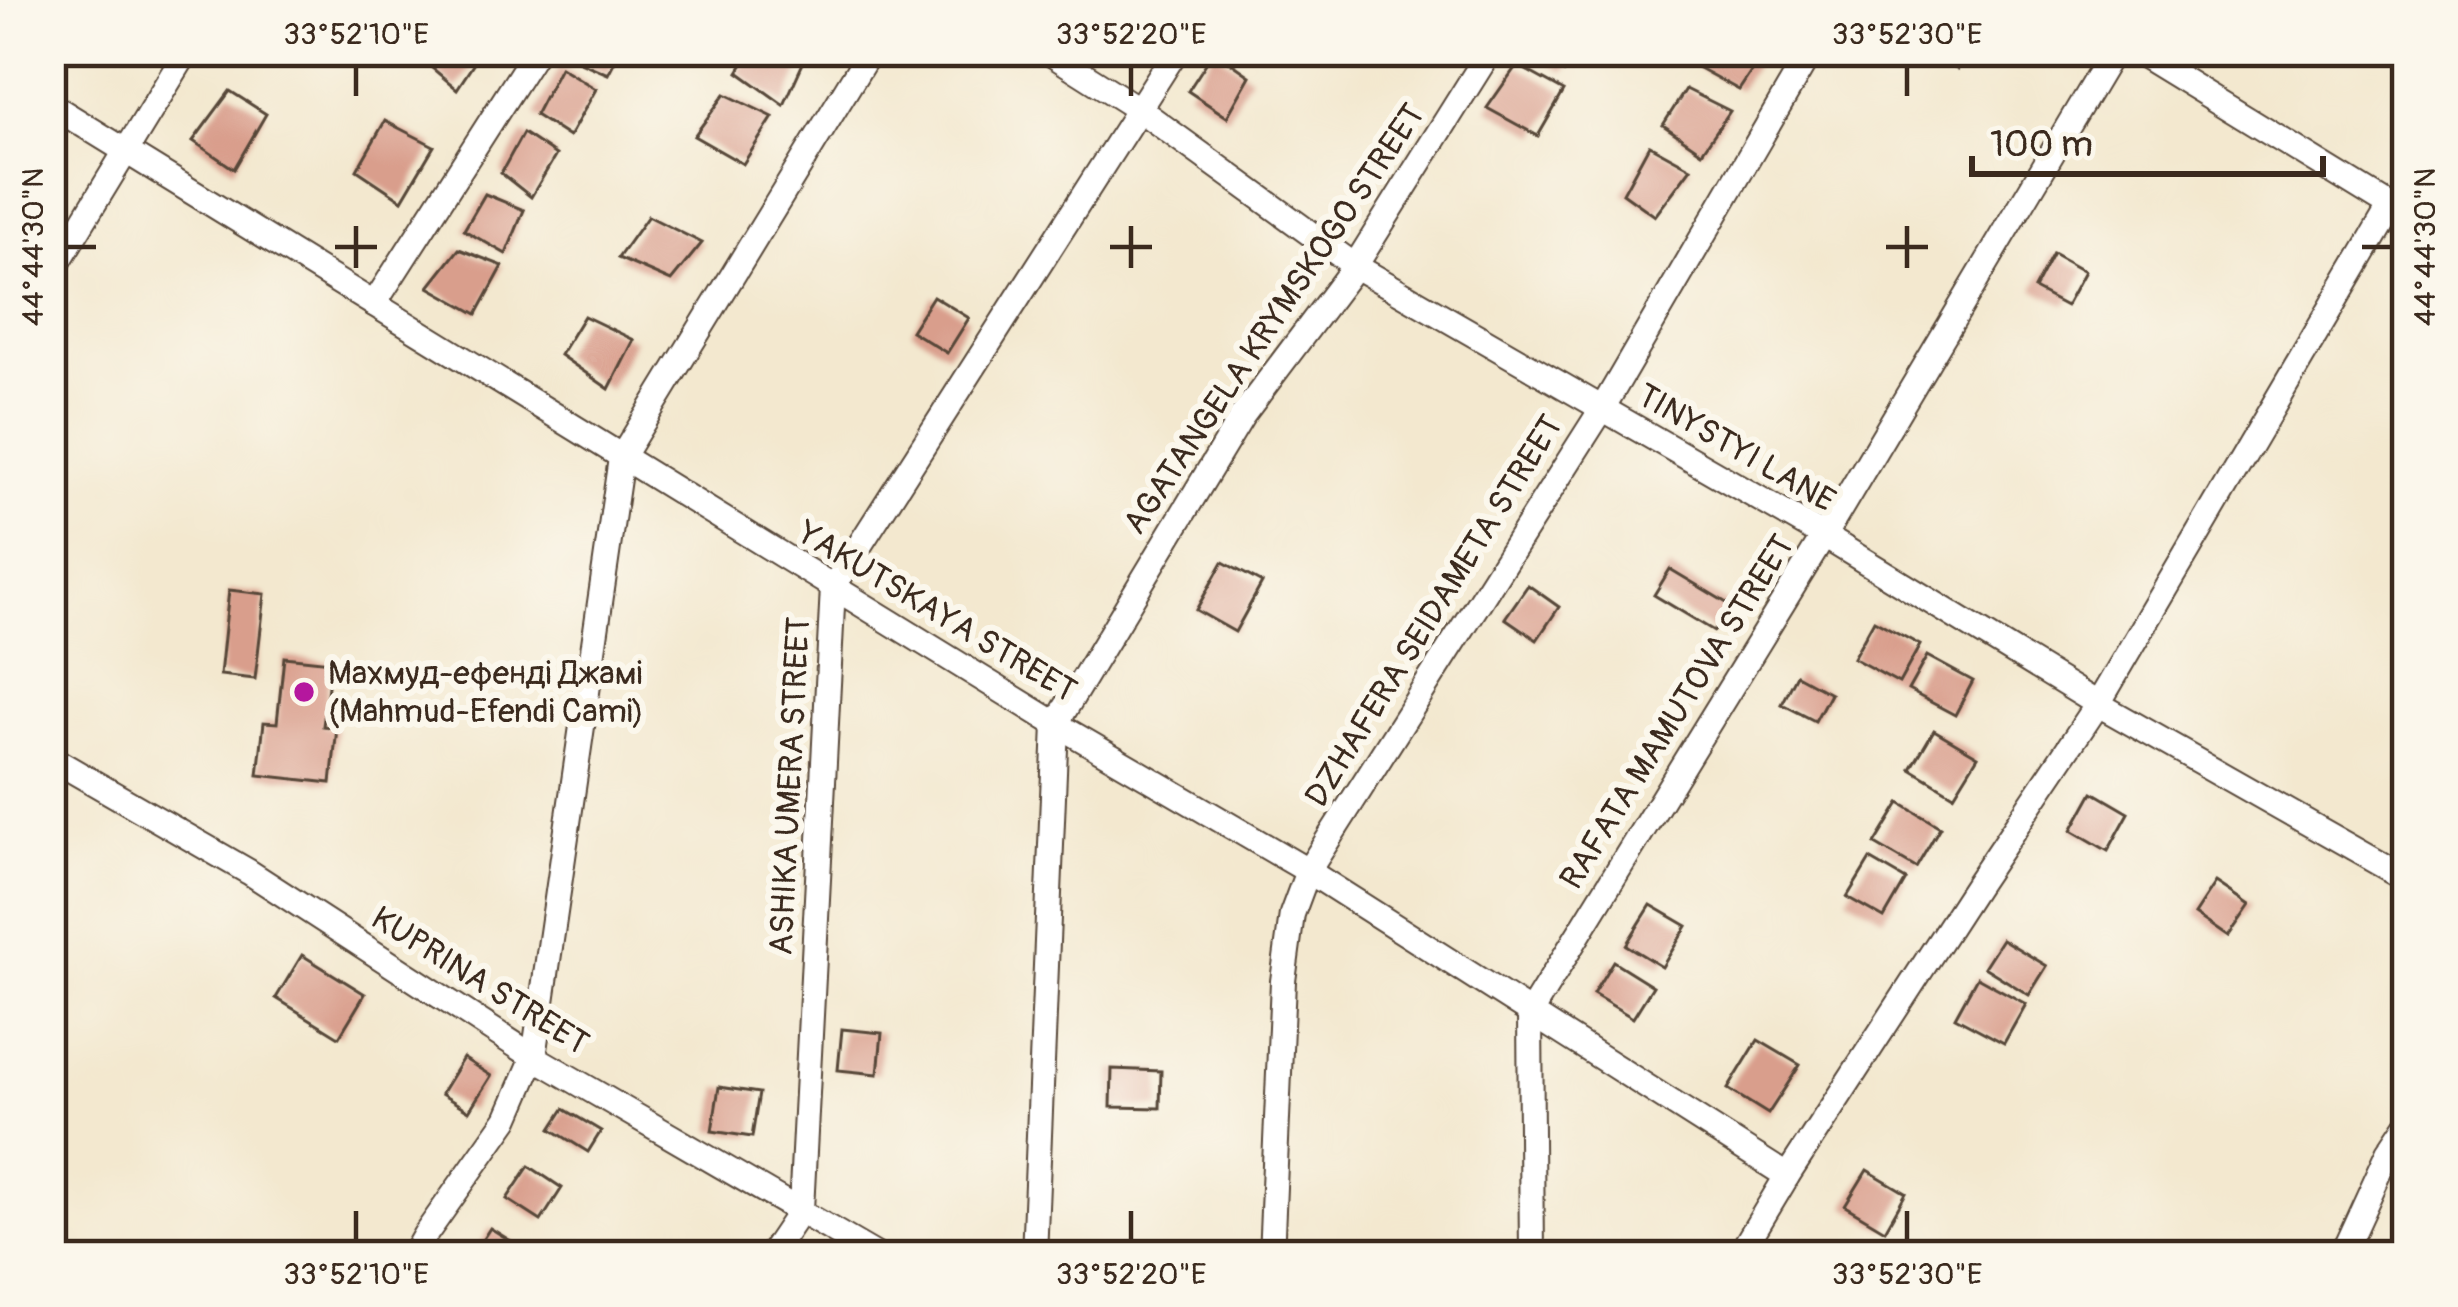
<svg xmlns="http://www.w3.org/2000/svg" width="2458" height="1307" viewBox="0 0 2458 1307" font-family="Pangolin,sans-serif">
<style>
.building{fill:#d99e8c}
.lines{fill:none;stroke-linecap:round;stroke-linejoin:round}
.minor-casing{stroke:#574639;stroke-width:28}
.minor{stroke:#fff;stroke-width:24}
.ticks{fill:none;stroke:#3b2a1e;stroke-width:4.5}
.poi-dot{fill:#b5179e;stroke:#fbf7ec;stroke-width:4.5}
.labels{text-anchor:middle;dominant-baseline:central;stroke-width:12;stroke-linejoin:round;paint-order:stroke}
.street-label{font-size:33px;fill:#3b2a1e;stroke:#fbf7ec}
.poi-label{font-size:33px;fill:#3b2a1e;stroke:#fbf7ec;text-anchor:start}
.neatline{fill:none;stroke:#3b2a1e;stroke-width:4.5}
.ticks-label{font-size:30px;text-anchor:middle;fill:#3b2a1e}
</style>
<rect width="100%" height="100%" fill="#fbf7ec"/>
<filter id="ink" filterUnits="userSpaceOnUse"><feTurbulence type="fractalNoise" baseFrequency=".00833" numOctaves="2"/><feDisplacementMap in="SourceGraphic" scale="24" xChannelSelector="R" yChannelSelector="G"/><feConvolveMatrix kernelMatrix="1 2 1 2 8 2 1 2 1" color-interpolation-filters="sRGB"/></filter>
<filter id="wash" filterUnits="userSpaceOnUse"><feTurbulence type="fractalNoise" baseFrequency=".004" numOctaves="4" result="noise"/><feDisplacementMap in="SourceGraphic" scale="48" xChannelSelector="R" yChannelSelector="G"/><feGaussianBlur stdDeviation="2.7" result="paint"/><feColorMatrix in="noise" values="0 0 0 0 0 0 0 0 0 0 0 0 0 0 0 0 0 1.4 0 .05"/><feComposite in="paint" operator="in"/></filter>
<g filter="url(#wash)">
<rect width="100%" height="100%" fill="#f3e8cf"/>
<g id="blocks">
<!-- building -->
<g class="building">
<polygon points="424,51 482,51 457,89 420,58"/>
<polygon points="577,51 620,51 608,74 573,59"/>
<polygon points="751,51 808,52 784,105 738,72"/>
<polygon points="1214,51 1250,76 1227,117 1188,91"/>
<polygon points="1526,51 1579,51 1564,72"/>
<polygon points="1705,51 1765,51 1739,90 1697,67"/>
<polygon points="1925,51 1966,51 1958,69"/>
<polygon points="1517,65 1564,91 1538,136 1487,108"/>
<polygon points="560,67 596,89 569,137 535,115"/>
<polygon points="1686,89 1730,111 1702,152 1663,125"/>
<polygon points="230,91 266,114 234,169 193,141"/>
<polygon points="725,94 773,117 743,164 694,136"/>
<polygon points="385,121 434,146 402,200 357,170"/>
<polygon points="523,133 556,155 531,197 501,173"/>
<polygon points="1649,145 1691,168 1655,216 1623,193"/>
<polygon points="485,194 524,210 506,254 464,230"/>
<polygon points="648,216 702,243 671,281 618,258"/>
<polygon points="459,249 503,266 477,314 429,287"/>
<polygon points="2053,253 2085,271 2066,306 2034,289"/>
<polygon points="933,296 969,318 947,353 911,331"/>
<polygon points="584,316 634,340 609,389 560,355"/>
<polygon points="1223,562 1262,583 1235,632 1196,610"/>
<polygon points="1670,569 1730,605 1714,631 1654,595"/>
<polygon points="1528,585 1559,607 1537,640 1505,618"/>
<polygon points="229,590 265,594 255,679 220,675"/>
<polygon points="1874,620 1920,645 1899,683 1853,658"/>
<polygon points="1927,656 1973,681 1955,715 1908,690"/>
<polygon points="284,657 331,662 323,726 337,728 331,783 258,775 264,722 277,723"/>
<polygon points="1797,675 1830,693 1815,721 1782,704"/>
<polygon points="1934,730 1978,756 1954,795 1911,769"/>
<polygon points="2093,792 2129,813 2108,851 2072,830"/>
<polygon points="1900,803 1940,827 1916,868 1875,844"/>
<polygon points="1870,859 1906,880 1884,918 1847,897"/>
<polygon points="2216,882 2250,905 2228,937 2195,914"/>
<polygon points="1651,905 1687,926 1662,967 1626,945"/>
<polygon points="2002,939 2047,966 2029,995 1984,967"/>
<polygon points="302,955 365,994 339,1037 276,998"/>
<polygon points="1613,961 1653,986 1633,1018 1593,994"/>
<polygon points="1977,977 2026,1004 2004,1043 1955,1017"/>
<polygon points="842,1029 882,1033 878,1074 838,1070"/>
<polygon points="1758,1040 1800,1065 1768,1114 1728,1089"/>
<polygon points="463,1058 491,1076 469,1111 441,1094"/>
<polygon points="1112,1069 1161,1071 1160,1108 1111,1107"/>
<polygon points="719,1087 759,1093 752,1137 712,1131"/>
<polygon points="564,1109 601,1131 588,1152 551,1129"/>
<polygon points="529,1166 562,1188 541,1221 507,1199"/>
<polygon points="1867,1170 1906,1193 1885,1230 1845,1206"/>
<polygon points="490,1228 535,1256 478,1256 474,1253"/>
</g>
</g>
</g>
<g filter="url(#ink)">
<use href="#blocks" fill-opacity="0" stroke="#574639" stroke-width="3"/>
<g class="lines">
<!-- minor casing -->
<g class="minor-casing">
<g id="minor">
<polyline points="1047,51 1140,110 1355,266 1824,536 2098,704 2407,879"/>
<polyline points="2136,51 2407,217"/>
<polyline points="51,105 1056,724 1308,871 1787,1176"/>
<polyline points="51,274 187,51"/>
<polyline points="374,304 536,51"/>
<polyline points="51,758 249,872 534,1057 877,1256"/>
<polyline points="413,1256 425,1235 507,1119 534,1057 621,458 870,51"/>
<polyline points="770,1256 801,1210 833,587 1176,51"/>
<polyline points="1034,1256 1056,724 1242,416 1355,266 1490,51"/>
<polyline points="1271,1256 1283,981 1292,914 1308,871 1602,409 1811,51"/>
<polyline points="1532,1256 1530,1013 1824,536 2113,51"/>
<polyline points="1739,1256 1787,1176 1977,884 2098,704 2391,206"/>
<polyline points="2333,1256 2346,1246 2389,1152 2407,1125"/>
</g>
</g>
<!-- minor -->
<use href="#minor" class="minor"/>
</g>
</g>
<!-- ticks -->
<path class="ticks" d="M356 66V96M1131 66V96M1907 66V96M356 226V268M1131 226V268M1907 226V268M66 247H96M335 247H377M1110 247H1152M1886 247H1928M2362 247H2392M356 1211V1241M1131 1211V1241M1907 1211V1241"/>
<!-- markers -->
<circle class="poi-dot" cx="304" cy="692" r="12"/>
<g class="labels">
<!-- street labels -->
<g class="street-label">
<text transform="translate(1274 319) rotate(-56)">AGATANGELA KRYMSKOGO STREET</text>
<text transform="translate(1736 448) rotate(30)">TINYSTYI LANE</text>
<text transform="translate(1434 611) rotate(-58)">DZHAFERA SEIDAMETA STREET</text>
<text transform="translate(937 612) rotate(31)">YAKUTSKAYA STREET</text>
<text transform="translate(1677 712) rotate(-58)">RAFATA MAMUTOVA STREET</text>
<text transform="translate(790 786) rotate(-87)">ASHIKA UMERA STREET</text>
<text transform="translate(480 981) rotate(32)">KUPRINA STREET</text>
</g>
<!-- poi labels -->
<g class="poi-label">
<text x="328" y="673">Махмуд-ефенді Джамі<tspan x="328" dy="38">(Mahmud-Efendi Cami)</tspan></text>
</g>
</g>
<!-- margin -->
<rect width="2458" height="1307" fill="none" stroke="#fbf7ec" stroke-width="132"/>
<!-- scale -->
<path d="M1972 156v18h351v-18" fill="none" stroke="#3b2a1e" stroke-width="6"/>
<text x="1990" y="156" font-size="36" fill="#3b2a1e" stroke="#fbf7ec" stroke-width="9" paint-order="stroke">100 m</text>
<rect x="66" y="66" width="2326" height="1175" class="neatline"/>
<g class="ticks-label">
<text x="356" y="44">33°52'10"E</text>
<text x="1131" y="44">33°52'20"E</text>
<text x="1907" y="44">33°52'30"E</text>
<text transform="translate(33 247) rotate(-90)" y="10">44°44'30"N</text>
<text transform="translate(2425 247) rotate(-90)" y="10">44°44'30"N</text>
<text x="356" y="1284">33°52'10"E</text>
<text x="1131" y="1284">33°52'20"E</text>
<text x="1907" y="1284">33°52'30"E</text>
</g>
</svg>
